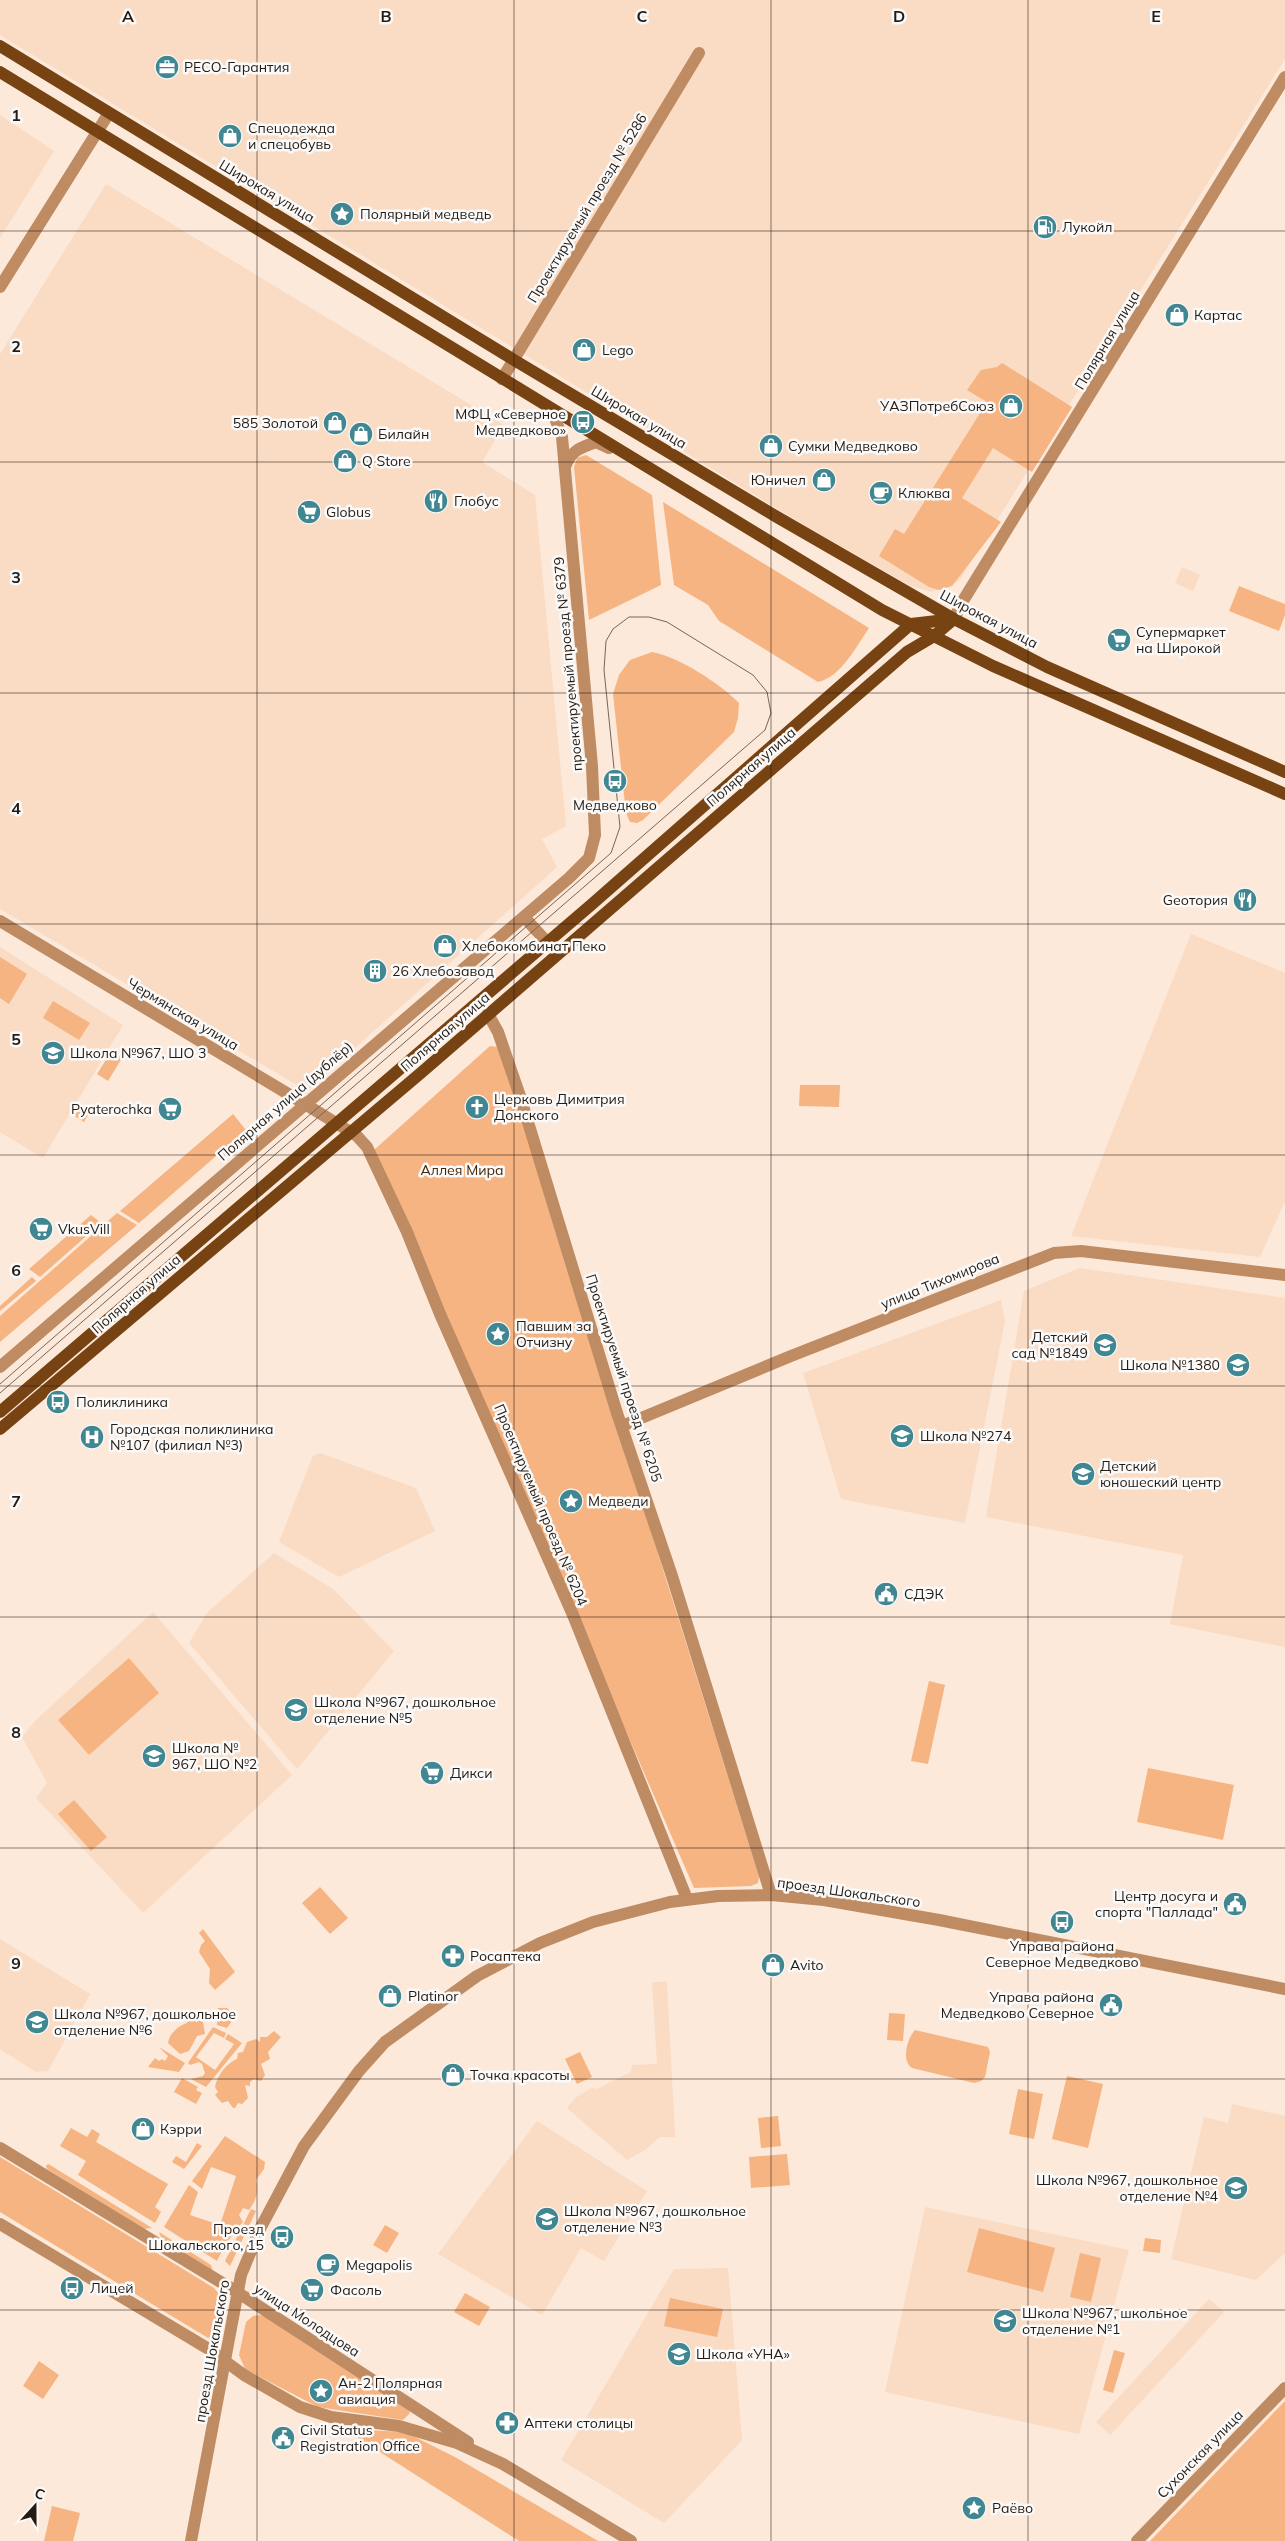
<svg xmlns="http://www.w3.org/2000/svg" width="1285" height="2541" viewBox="0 0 1285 2541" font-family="Mulish,sans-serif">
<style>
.built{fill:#fadbc4}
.green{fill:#f5b481}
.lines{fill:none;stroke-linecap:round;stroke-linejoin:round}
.minor{stroke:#be8b63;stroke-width:12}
.major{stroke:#774313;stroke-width:12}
.tram{stroke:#74665b;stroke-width:1}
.grid{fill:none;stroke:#261b12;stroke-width:1;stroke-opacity:0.55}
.labels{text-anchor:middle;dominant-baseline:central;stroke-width:5;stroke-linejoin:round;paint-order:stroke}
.poi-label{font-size:14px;fill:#261b12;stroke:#fafafa;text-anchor:start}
.street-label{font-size:14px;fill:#261b12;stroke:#fafafa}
.park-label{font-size:14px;fill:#46270b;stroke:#fafafa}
.grid-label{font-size:16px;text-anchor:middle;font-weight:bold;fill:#261b12;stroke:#fafafa;stroke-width:5;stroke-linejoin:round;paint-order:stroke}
</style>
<rect width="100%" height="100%" fill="#fce9da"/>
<!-- built -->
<g class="built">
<polygon points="0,0 1285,0 1285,59 959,581 931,592 911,586 804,525 0,35"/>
<polygon points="0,115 54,151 0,238"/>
<polygon points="106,184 504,425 482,462 535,495 566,826 542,839 557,867 307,1091 0,909 0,354"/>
<polygon points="1182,567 1200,575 1193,591 1175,583"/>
<polygon points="1191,934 1285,973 1285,1201 1260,1257 1071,1236"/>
<polygon points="0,947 123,1025 43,1158 0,1132"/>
<polygon points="1080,1268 1285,1298 1285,1647 1170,1624 1183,1555 986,1517 1024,1291"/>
<polygon points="1001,1300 1005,1321 965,1523 841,1499 803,1373"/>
<polygon points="320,1453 416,1488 435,1531 339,1577 279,1542 313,1456"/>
<polygon points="274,1553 333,1589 394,1651 297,1769 189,1643 207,1613"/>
<polygon points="153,1612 292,1775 143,1913 36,1798 47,1783 22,1737 36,1720"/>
<polygon points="0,1939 90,1994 48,2071 36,2072 0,2049"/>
<polygon points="652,1982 667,1982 675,2137 660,2137 645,2150 627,2160 567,2108 575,2098 592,2088 597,2089 631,2072 632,2065 657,2064"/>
<polygon points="1232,2104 1285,2116 1285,2253 1256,2280 1171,2259 1204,2117 1228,2123"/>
<polygon points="537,2121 647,2191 604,2261 581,2248 542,2315 438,2254"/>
<polygon points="925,2207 1129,2250 1079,2434 885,2392"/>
<polygon points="728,2268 742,2440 664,2523 561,2460 674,2269"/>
<polygon points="1209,2299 1224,2312 1110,2435 1096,2422"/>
</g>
<!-- green -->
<g class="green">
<polygon points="1002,363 1072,407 1032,472 993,448 962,498 1001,522 952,586 939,590 929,587 879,556 895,529 904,534 987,402 967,390 981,370 997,367"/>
<polygon points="586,455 652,495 661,585 589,620 574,467 577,458"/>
<path d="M663 502 869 628C856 647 841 677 818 682L719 621 708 605 674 585Z"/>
<polygon points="1239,586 1285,604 1285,615 1279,631 1229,611"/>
<path d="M652 652C679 657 719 683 739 703L738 718 734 732 643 820 637 823 630 822 626 813 613 694 619 675 630 660Z"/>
<polygon points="0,957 27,974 9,1004 0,998"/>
<polygon points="53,1001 90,1023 79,1040 43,1018"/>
<polygon points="490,1046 499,1047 502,1055 759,1876 758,1883 751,1886 694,1888 374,1150"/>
<polygon points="111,1052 122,1058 108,1081 97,1074"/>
<polygon points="800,1085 840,1085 839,1107 799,1106"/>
<polygon points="80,1104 91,1110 84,1122 73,1115"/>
<polygon points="233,1114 246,1130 139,1223 120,1211"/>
<polygon points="117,1213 137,1225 0,1342 0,1316"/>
<polygon points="91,1215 101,1223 40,1277 29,1269"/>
<polygon points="32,1277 36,1281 0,1311 0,1306"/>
<polygon points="129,1658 159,1693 89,1755 58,1720"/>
<polygon points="929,1681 945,1685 928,1764 911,1761"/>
<polygon points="1148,1768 1234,1785 1223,1840 1137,1822"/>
<polygon points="74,1800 107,1837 91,1851 58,1814"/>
<polygon points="320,1887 348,1918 330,1934 302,1903"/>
<polygon points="203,1929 235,1972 215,1990 209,1983 210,1969 199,1952 201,1945 205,1941 199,1933"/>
<polygon points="218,2008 227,2008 231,2012 232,2021 227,2028 217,2025 217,2021 215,2021 213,2012 217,2012"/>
<polygon points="889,2013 905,2014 903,2041 887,2040"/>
<path d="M196 2016 203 2022 205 2034 197 2036 189 2051 180 2054 168 2043C169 2034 178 2026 187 2023L188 2018Z"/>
<polygon points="213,2027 226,2033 224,2038 214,2033 196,2057 215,2070 234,2044 225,2039 228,2034 242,2043 206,2087 191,2079 203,2076 205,2073 202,2064 199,2062 190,2065 188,2063"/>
<path d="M915 2030 988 2047 990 2052 985 2077 981 2081 974 2083 912 2068C901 2061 907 2039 915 2030Z"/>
<path d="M274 2031 281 2037 268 2052 270 2059 261 2064 265 2075 261 2081 254 2079 250 2082V2086L245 2085 248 2098 242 2104 238 2103 235 2108H233L228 2101 222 2103 215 2095 218 2092 215 2087C217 2075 227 2063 237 2059L238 2053 243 2052 247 2042 256 2039 260 2042V2037H267Z"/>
<polygon points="159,2047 185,2063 179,2072 148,2067 155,2058 159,2061 162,2059 165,2061 168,2056"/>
<polygon points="580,2052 592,2077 577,2084 565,2059"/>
<polygon points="1067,2076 1103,2084 1088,2148 1052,2139"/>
<polygon points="182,2078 198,2087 196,2090 202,2093 196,2104 174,2092"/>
<polygon points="1018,2089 1043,2094 1034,2139 1009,2134"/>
<polygon points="778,2116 781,2146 761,2148 758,2118"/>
<polygon points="71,2128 87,2137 92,2129 100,2134 96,2142 168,2184 155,2207 161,2212 155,2223 78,2175 86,2161 60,2146"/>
<path d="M225 2136 265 2162 264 2169 256 2180C259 2191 256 2201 249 2210L243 2208 239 2215 243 2222C231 2235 224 2247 217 2261L164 2227 189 2185 198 2192 190 2215 220 2225 236 2176 211 2167 202 2189 192 2181Z"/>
<polygon points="197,2143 202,2146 184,2169 172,2162 176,2156 186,2162"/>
<polygon points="787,2154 790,2185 751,2188 749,2157"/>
<polygon points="0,2157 214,2288 220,2295 215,2334 208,2338 0,2212"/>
<polygon points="48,2164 50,2165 152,2228 143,2229 47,2169 46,2166"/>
<polygon points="251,2209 256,2211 230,2266 225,2261"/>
<polygon points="385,2225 399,2233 387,2253 373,2245"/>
<polygon points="979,2228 1055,2248 1043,2292 967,2272"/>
<polygon points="159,2232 211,2265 213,2272 162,2240"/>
<polygon points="1145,2238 1161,2240 1160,2253 1143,2251"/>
<polygon points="1080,2253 1101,2258 1091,2302 1070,2297"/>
<polygon points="465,2293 490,2307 479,2326 454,2312"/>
<polygon points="670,2298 723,2309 717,2337 664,2326"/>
<polygon points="259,2315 265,2316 408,2408 410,2413 403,2420 318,2407 245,2369 239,2355 246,2322 253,2316"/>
<polygon points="1114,2350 1125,2353 1113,2393 1103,2390"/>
<polygon points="39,2361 59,2375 43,2399 23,2386"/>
<polygon points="1285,2401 1285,2541 1150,2541"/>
<polygon points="344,2429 405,2432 455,2457 598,2541 519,2541"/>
<polygon points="52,2506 80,2513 73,2541 44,2541"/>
</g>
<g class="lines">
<!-- minor -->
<g class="minor">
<polyline points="0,287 109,113"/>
<polyline points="502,379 699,53"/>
<path d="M565 467C571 451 579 448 596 442L609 448"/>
<polyline points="954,619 961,604 1285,77"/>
<polyline points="524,917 547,942"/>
<polyline points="0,921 305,1104 357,1136 367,1147 407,1232 440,1314 573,1615 687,1899"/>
<polyline points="488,1014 498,1032 520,1096 617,1413 672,1576 771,1895"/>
<polyline points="0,1367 569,878 589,858 595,835 592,766 562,437 552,410"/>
<polyline points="622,1426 791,1356 1054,1253 1081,1251 1285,1275"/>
<polyline points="0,2148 237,2292 468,2442"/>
<polyline points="0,2224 207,2348 244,2375 300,2407 331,2417 399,2426 457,2443 503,2464 631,2541"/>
<polyline points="191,2541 241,2275 261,2227 304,2146 359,2071 385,2042 477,1976 540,1943 593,1922 670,1902 718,1896 771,1895 824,1900 939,1920 1285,1989"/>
<polyline points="1137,2541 1285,2388"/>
</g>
<!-- major -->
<g class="major">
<polyline points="0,46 514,360 777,517 954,619 1047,667 1285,772"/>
<polyline points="0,72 882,610 993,666 1285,794"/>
<polyline points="0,1412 591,905 911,624 954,619"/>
<polyline points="0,1429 422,1072 907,652 934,636 954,619"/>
</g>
<!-- tram -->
<polyline class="tram" points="0,1384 611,853 620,827 604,670 606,641 613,629 629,617 649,617 667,622 753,675 767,692 771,713 765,730 0,1393"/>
</g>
<!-- grid -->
<path class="grid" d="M257 0V2541M514 0V2541M771 0V2541M1028 0V2541M0 231H1285M0 462H1285M0 693H1285M0 924H1285M0 1155H1285M0 1386H1285M0 1617H1285M0 1848H1285M0 2079H1285M0 2310H1285"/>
<!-- icons -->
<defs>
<g id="office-disc" transform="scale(1.25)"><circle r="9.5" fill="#418792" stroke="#fafafa"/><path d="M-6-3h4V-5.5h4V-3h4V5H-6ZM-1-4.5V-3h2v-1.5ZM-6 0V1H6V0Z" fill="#fff"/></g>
<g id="shop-disc" transform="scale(1.25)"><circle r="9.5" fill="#418792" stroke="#fafafa"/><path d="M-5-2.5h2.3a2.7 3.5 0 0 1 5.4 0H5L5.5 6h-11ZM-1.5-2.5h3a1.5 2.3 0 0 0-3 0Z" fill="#fff"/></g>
<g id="sight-disc" transform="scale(1.25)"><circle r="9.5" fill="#418792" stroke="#fafafa"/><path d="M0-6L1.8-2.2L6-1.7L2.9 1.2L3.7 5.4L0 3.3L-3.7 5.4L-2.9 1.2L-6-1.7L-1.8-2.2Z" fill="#fff"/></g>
<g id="fuel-disc" transform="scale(1.25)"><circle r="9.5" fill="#418792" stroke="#fafafa"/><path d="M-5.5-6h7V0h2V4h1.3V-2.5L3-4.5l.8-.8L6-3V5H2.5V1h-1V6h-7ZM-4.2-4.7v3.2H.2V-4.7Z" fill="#fff"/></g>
<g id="bus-disc" transform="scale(1.25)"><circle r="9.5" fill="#418792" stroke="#fafafa"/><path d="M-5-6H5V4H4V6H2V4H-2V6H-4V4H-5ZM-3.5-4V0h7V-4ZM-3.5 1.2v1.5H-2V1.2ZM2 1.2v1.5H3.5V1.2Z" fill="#fff"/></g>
<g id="cafe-disc" transform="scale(1.25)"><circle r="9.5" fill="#418792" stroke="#fafafa"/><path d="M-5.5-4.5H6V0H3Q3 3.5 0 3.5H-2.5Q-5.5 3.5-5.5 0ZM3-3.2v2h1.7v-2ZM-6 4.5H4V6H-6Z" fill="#fff"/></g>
<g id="restaurant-disc" transform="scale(1.25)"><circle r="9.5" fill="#418792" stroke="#fafafa"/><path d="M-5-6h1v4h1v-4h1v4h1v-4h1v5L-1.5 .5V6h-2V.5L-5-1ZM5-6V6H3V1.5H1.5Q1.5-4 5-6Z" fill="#fff"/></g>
<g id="supermarket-disc" transform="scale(1.25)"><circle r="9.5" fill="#418792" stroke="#fafafa"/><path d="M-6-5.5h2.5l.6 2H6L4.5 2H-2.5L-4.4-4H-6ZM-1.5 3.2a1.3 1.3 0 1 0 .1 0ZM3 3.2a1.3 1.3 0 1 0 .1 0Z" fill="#fff"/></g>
<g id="building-disc" transform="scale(1.25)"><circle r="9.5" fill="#418792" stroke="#fafafa"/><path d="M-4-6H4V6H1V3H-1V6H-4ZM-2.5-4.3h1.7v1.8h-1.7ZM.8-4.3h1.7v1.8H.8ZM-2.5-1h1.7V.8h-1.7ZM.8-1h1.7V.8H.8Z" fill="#fff"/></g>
<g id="school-disc" transform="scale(1.25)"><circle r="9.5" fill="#418792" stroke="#fafafa"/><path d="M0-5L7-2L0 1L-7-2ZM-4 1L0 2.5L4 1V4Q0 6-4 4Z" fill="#fff"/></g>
<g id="church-disc" transform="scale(1.25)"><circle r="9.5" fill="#418792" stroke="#fafafa"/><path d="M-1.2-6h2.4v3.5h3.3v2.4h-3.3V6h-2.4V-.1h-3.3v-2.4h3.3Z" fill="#fff"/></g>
<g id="hospital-disc" transform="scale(1.25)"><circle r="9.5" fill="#418792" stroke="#fafafa"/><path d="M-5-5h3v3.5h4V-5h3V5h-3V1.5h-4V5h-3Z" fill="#fff"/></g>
<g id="civic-disc" transform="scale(1.25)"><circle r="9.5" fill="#418792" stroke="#fafafa"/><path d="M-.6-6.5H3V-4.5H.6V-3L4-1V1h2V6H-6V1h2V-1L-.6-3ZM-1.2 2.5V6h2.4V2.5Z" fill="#fff"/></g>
<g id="pharmacy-disc" transform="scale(1.25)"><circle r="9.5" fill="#418792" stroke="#fafafa"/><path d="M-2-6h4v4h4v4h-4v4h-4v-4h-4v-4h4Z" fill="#fff"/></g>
</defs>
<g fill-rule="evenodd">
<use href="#office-disc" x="167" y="67"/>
<use href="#shop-disc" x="230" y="136"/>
<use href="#sight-disc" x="342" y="214"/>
<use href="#fuel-disc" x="1045" y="227"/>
<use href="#shop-disc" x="1177" y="315"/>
<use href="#shop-disc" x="584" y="350"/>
<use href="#shop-disc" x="1011" y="406"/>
<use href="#bus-disc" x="583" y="422"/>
<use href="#shop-disc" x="335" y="423"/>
<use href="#shop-disc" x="361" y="434"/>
<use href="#shop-disc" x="771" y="446"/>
<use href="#shop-disc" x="345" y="461"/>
<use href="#shop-disc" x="824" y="480"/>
<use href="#cafe-disc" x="881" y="493"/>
<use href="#restaurant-disc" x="436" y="501"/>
<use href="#supermarket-disc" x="309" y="512"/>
<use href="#supermarket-disc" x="1119" y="640"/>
<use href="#bus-disc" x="615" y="781"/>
<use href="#restaurant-disc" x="1245" y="900"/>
<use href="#shop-disc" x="445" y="946"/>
<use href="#building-disc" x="375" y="971"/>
<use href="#school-disc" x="53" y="1053"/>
<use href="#church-disc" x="477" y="1107"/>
<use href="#supermarket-disc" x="170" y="1109"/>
<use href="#supermarket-disc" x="41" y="1229"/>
<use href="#sight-disc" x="498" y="1334"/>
<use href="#school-disc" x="1105" y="1345"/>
<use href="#school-disc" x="1238" y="1365"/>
<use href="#bus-disc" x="58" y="1402"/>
<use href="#school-disc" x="902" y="1436"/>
<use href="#hospital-disc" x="92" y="1437"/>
<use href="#school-disc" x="1083" y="1474"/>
<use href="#sight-disc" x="571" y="1501"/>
<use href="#civic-disc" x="886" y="1594"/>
<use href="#school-disc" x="296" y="1710"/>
<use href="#school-disc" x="154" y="1756"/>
<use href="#supermarket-disc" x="432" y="1773"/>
<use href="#civic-disc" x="1235" y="1904"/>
<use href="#bus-disc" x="1062" y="1922"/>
<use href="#pharmacy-disc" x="453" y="1956"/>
<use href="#shop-disc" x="773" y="1965"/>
<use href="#shop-disc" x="390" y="1996"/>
<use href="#civic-disc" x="1111" y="2005"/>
<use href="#school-disc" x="37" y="2022"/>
<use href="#shop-disc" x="453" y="2075"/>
<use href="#shop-disc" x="143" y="2129"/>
<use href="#school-disc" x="1236" y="2188"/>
<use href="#school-disc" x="547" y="2219"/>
<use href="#bus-disc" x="282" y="2237"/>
<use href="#cafe-disc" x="328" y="2265"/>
<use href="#bus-disc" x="72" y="2288"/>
<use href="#supermarket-disc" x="312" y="2290"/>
<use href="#school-disc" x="1005" y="2321"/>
<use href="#school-disc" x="679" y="2354"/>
<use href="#sight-disc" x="321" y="2391"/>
<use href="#pharmacy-disc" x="507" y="2423"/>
<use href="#civic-disc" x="283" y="2438"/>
<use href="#sight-disc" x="974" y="2508"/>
</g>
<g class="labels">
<!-- poi labels -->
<g class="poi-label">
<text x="184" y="67">РЕСО-Гарантия</text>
<text x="248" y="128">Спецодежда<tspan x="248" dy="16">и спецобувь</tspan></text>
<text x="360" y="214">Полярный медведь</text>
<text x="1062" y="227">Лукойл</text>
<text x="1194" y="315">Картас</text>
<text x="602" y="350">Lego</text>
<text x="994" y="406" text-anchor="end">УАЗПотребСоюз</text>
<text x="566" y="414" text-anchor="end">МФЦ «Северное<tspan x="566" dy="16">Медведково»</tspan></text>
<text x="318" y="423" text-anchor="end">585 Золотой</text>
<text x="378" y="434">Билайн</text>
<text x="788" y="446">Сумки Медведково</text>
<text x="362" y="461">Q Store</text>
<text x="806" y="480" text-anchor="end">Юничел</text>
<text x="898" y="493">Клюква</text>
<text x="454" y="501">Глобус</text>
<text x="326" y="512">Globus</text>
<text x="1136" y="632">Супермаркет<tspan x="1136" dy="16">на Широкой</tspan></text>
<text x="615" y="805" text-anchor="middle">Медведково</text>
<text x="1228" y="900" text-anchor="end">Gеотория</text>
<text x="462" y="946">Хлебокомбинат Пеко</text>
<text x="392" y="971">26 Хлебозавод</text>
<text x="70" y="1053">Школа №967, ШО 3</text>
<text x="494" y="1099">Церковь Димитрия<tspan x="494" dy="16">Донского</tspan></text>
<text x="152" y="1109" text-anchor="end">Pyaterochka</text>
<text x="58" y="1229">VkusVill</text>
<text x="516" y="1326">Павшим за<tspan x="516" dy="16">Отчизну</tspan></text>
<text x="1088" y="1337" text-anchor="end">Детский<tspan x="1088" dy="16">сад №1849</tspan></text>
<text x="1220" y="1365" text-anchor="end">Школа №1380</text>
<text x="76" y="1402">Поликлиника</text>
<text x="110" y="1429">Городская поликлиника<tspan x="110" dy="16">№107 (филиал №3)</tspan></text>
<text x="920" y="1436">Школа №274</text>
<text x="1100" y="1466">Детский<tspan x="1100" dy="16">юношеский центр</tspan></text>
<text x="588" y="1501">Медведи</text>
<text x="904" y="1594">СДЭК</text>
<text x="314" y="1702">Школа №967, дошкольное<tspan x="314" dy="16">отделение №5</tspan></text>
<text x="172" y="1748">Школа №<tspan x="172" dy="16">967, ШО №2</tspan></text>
<text x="450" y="1773">Дикси</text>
<text x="1218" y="1896" text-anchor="end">Центр досуга и<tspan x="1218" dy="16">спорта "Паллада"</tspan></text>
<text x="1062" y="1946" text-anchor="middle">Управа района<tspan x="1062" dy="16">Северное Медведково</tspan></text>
<text x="470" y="1956">Росаптека</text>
<text x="790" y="1965">Avito</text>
<text x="408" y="1996">Platinor</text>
<text x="1094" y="1997" text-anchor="end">Управа района<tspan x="1094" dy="16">Медведково Северное</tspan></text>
<text x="54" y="2014">Школа №967, дошкольное<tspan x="54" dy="16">отделение №6</tspan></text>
<text x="470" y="2075">Точка красоты</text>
<text x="160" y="2129">Кэрри</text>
<text x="1218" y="2180" text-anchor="end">Школа №967, дошкольное<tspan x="1218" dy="16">отделение №4</tspan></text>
<text x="564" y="2211">Школа №967, дошкольное<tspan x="564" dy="16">отделение №3</tspan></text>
<text x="264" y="2229" text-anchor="end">Проезд<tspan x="264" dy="16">Шокальского, 15</tspan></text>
<text x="346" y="2265">Megapolis</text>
<text x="90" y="2288">Лицей</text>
<text x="330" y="2290">Фасоль</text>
<text x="1022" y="2313">Школа №967, школьное<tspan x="1022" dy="16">отделение №1</tspan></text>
<text x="696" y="2354">Школа «УНА»</text>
<text x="338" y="2383">Ан-2 Полярная<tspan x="338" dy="16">авиация</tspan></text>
<text x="524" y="2423">Аптеки столицы</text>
<text x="300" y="2430">Civil Status<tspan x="300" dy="16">Registration Office</tspan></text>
<text x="992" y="2508">Раёво</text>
</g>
<!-- street labels -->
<g class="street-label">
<text transform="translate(267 191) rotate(31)">Широкая улица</text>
<text transform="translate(587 208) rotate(-59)">Проектируемый проезд № 5286</text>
<text transform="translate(1107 340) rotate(-59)">Полярная улица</text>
<text transform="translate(639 417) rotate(31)">Широкая улица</text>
<text transform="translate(989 619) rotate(28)">Широкая улица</text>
<text transform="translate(568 664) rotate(-95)">проектируемый проезд № 6379</text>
<text transform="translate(751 767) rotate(-41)">Полярная улица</text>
<text transform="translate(183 1014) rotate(31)">Чермянская улица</text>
<text transform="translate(445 1032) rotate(-41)">Полярная улица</text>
<text transform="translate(285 1101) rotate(-41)">Полярная улица (дублёр)</text>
<text transform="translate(940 1281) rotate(-22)">улица Тихомирова</text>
<text transform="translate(136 1294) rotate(-41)">Полярная улица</text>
<text transform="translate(624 1378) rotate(72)">Проектируемый проезд № 6205</text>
<text transform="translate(541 1505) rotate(67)">Проектируемый проезд № 6204</text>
<text transform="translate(849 1892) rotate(8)">проезд Шокальского</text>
<text transform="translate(307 2320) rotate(33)">улица Молодцова</text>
<text transform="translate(212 2351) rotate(-80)">проезд Шокальского</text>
<text transform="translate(1200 2454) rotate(-46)">Сухонская улица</text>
</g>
<!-- park labels -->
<g class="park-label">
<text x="462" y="1170">Аллея Мира</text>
</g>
</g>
<g class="grid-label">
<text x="128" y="22">A</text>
<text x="386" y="22">B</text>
<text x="642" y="22">C</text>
<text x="899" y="22">D</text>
<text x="1156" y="22">E</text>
<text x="16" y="121">1</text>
<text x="16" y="352">2</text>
<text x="16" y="583">3</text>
<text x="16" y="814">4</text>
<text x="16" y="1045">5</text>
<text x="16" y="1276">6</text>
<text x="16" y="1507">7</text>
<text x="16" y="1738">8</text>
<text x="16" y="1969">9</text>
</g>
<!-- north arrow -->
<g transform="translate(35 2506) rotate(21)" stroke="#fafafa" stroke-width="4" paint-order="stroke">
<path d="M0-4L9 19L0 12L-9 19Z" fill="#261b12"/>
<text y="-8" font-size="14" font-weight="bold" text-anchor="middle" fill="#261b12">С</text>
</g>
</svg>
